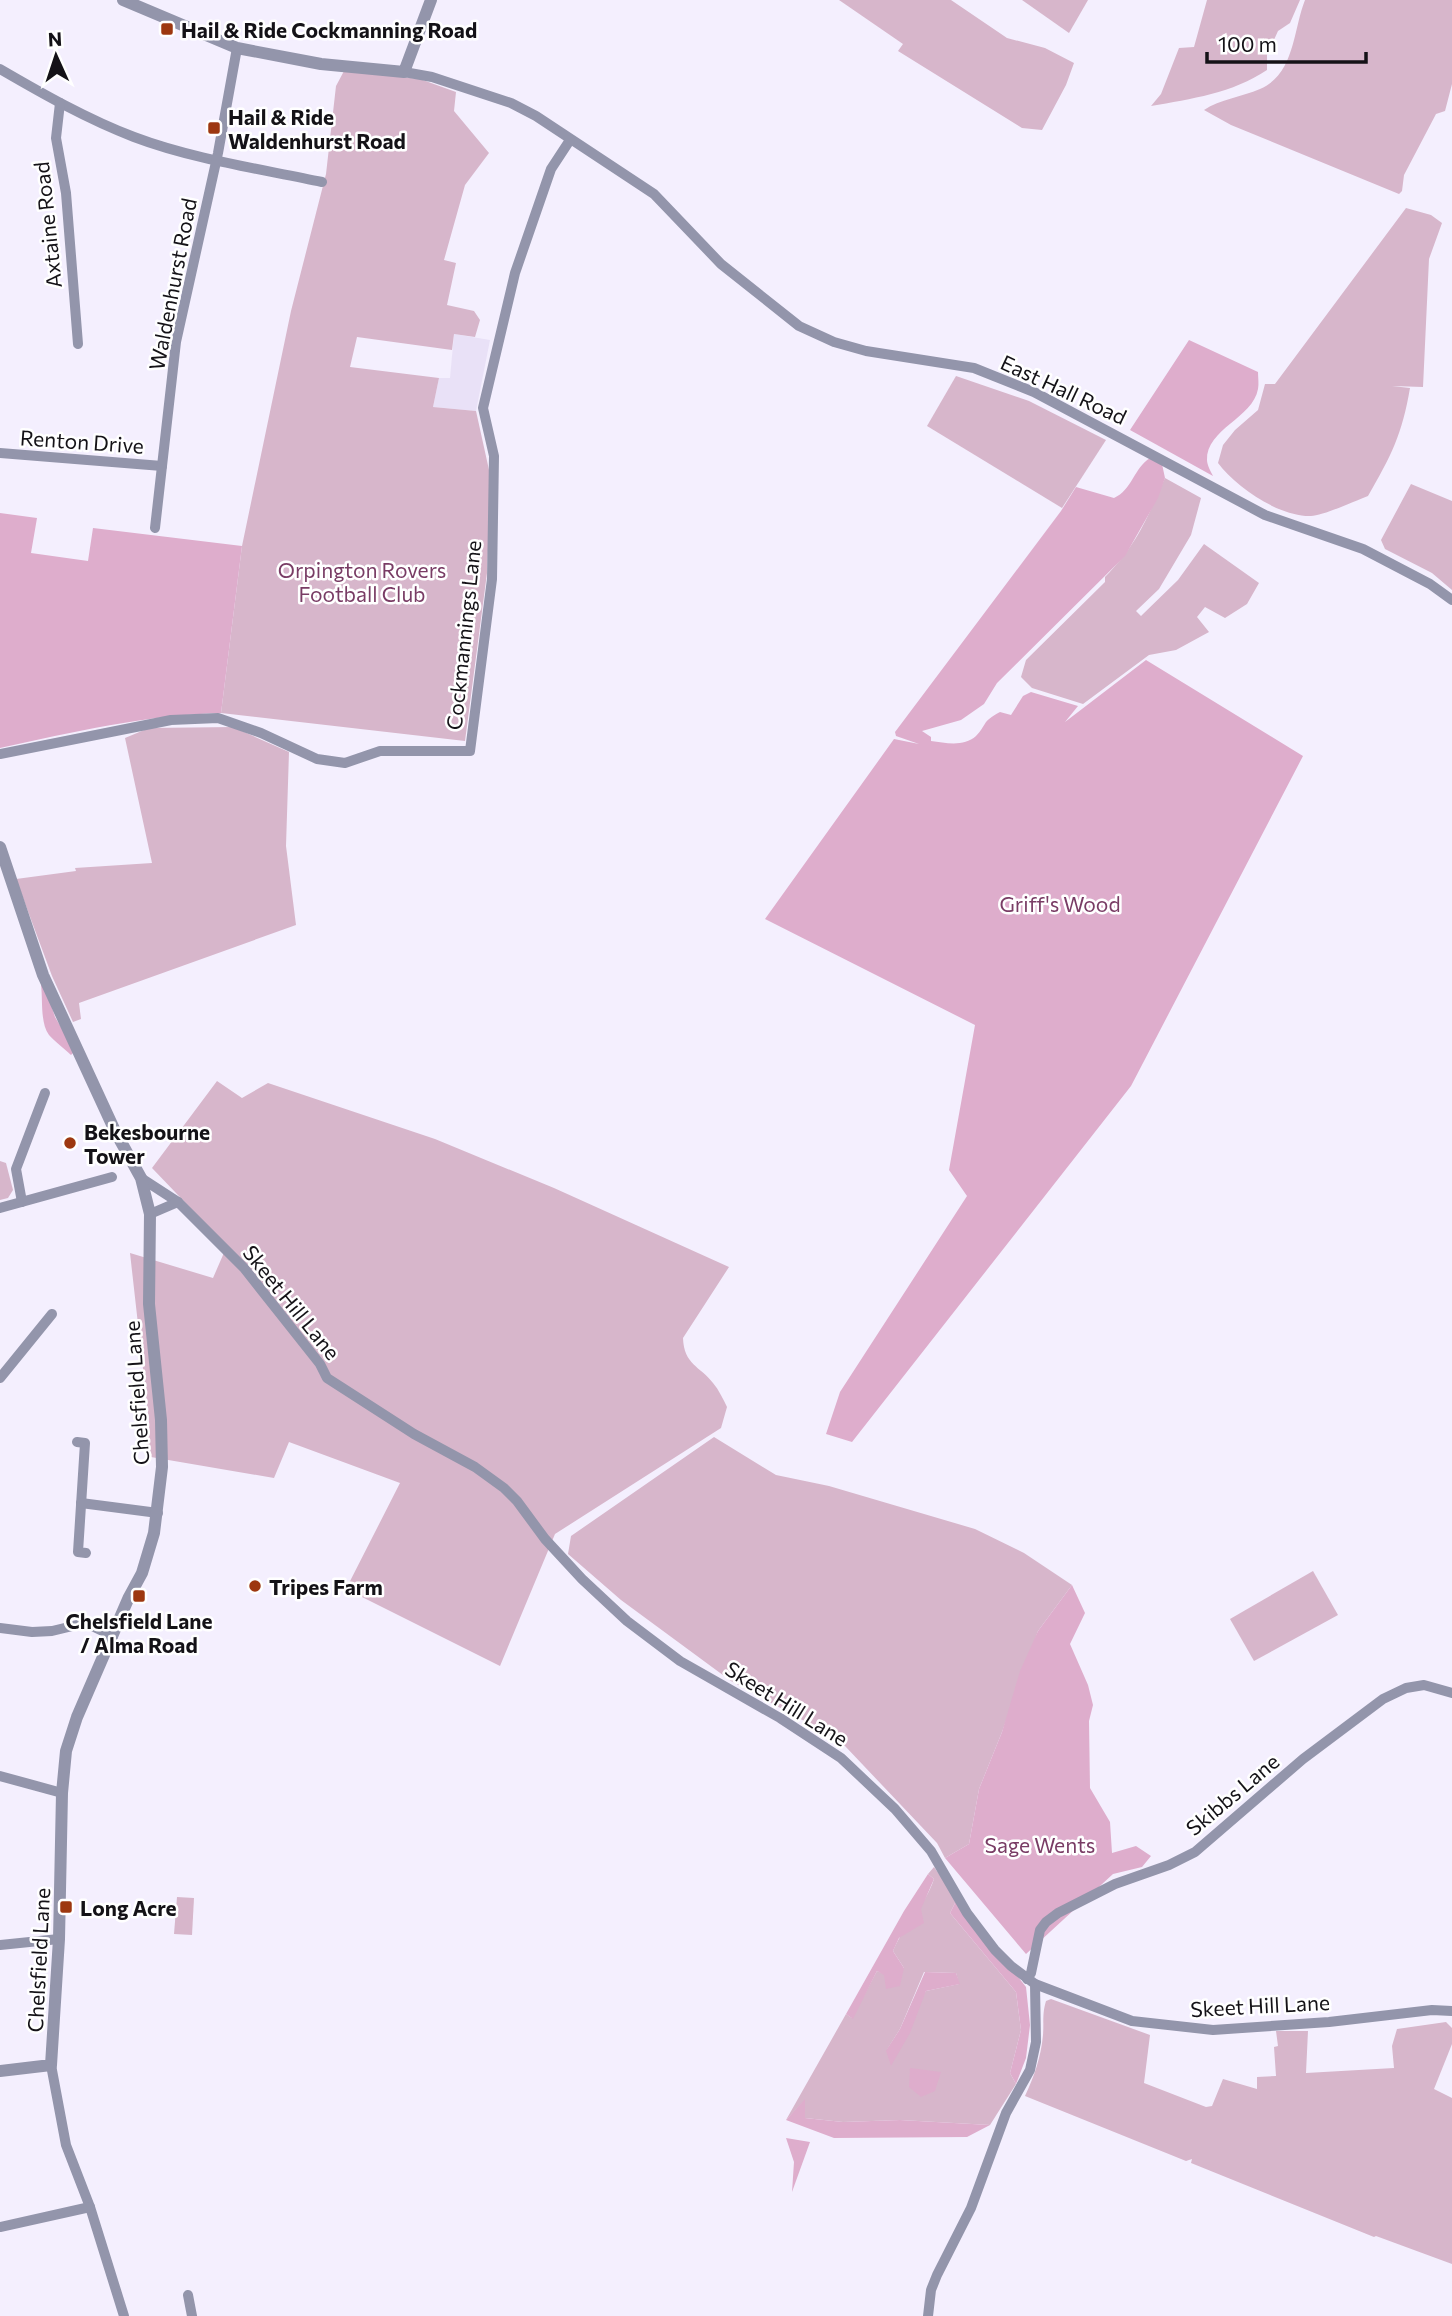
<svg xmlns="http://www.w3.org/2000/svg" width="1452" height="2316" viewBox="0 0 1452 2316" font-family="Commissioner,sans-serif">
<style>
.built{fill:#e9e1f7}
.green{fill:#d7b6cb;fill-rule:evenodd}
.forest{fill:#deadcc}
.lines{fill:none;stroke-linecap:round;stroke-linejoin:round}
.minor{stroke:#9395ab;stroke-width:10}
.tertiary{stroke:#9395ab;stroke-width:12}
.poi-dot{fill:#9d3710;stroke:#fff;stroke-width:2.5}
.labels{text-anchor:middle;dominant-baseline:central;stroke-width:5;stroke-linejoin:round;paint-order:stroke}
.poi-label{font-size:21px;font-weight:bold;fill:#141217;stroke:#fff;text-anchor:start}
.street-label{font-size:21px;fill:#141217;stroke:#fff}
.park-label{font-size:21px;fill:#793c65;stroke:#fff}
</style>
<rect width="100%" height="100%" fill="#f4effe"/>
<!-- built -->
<polygon class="built" points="454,334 490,340 476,411 433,407 439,378 450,378"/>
<!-- green -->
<g class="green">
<polygon points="839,0 951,0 1007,38 1045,48 1074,63 1066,85 1042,130 1022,128 898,51 903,44"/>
<polygon points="1022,0 1088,0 1069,33"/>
<path d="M1207 0H1300L1290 23 1278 31 1267 55V70C1233 93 1191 99 1151 106L1161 94 1179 48 1194 47Z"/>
<path d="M1305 0H1452V84L1445 111 1436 114 1404 175 1402 191 1399 194 1231 125 1204 110C1220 99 1242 97 1260 89 1295 74 1293 30 1305 0Z"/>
<polygon points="344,71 420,79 456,92 454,111 489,153 465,185 444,260 456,263 447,305 474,311 480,320 475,337 454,334 452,350 357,337 350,367 439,378 433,407 476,411 491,479 487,573 465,741 221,713 242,546 291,311 326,174 336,86"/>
<path d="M1406 208 1431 215 1442 223 1429 259 1423 387 1392 386 1410 388C1402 435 1391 456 1368 496 1355 501 1322 516 1311 516 1279 517 1236 487 1218 463L1223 445 1235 430 1258 410 1265 384H1275Z"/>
<polygon points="956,376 1029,401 1106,440 1062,508 927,426"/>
<path d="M1165 478 1201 498 1191 535 1159 589 1136 611 1141 616 1178 580 1204 544 1259 583 1247 604 1225 618 1205 607 1197 617 1209 632 1176 650 1149 655 1083 704 1032 688 1021 677 1026 660 1105 582V577C1137 545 1147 518 1165 478Z"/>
<polygon points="1411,484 1452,501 1452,590 1432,573 1385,549 1381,540"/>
<polygon points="233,727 289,752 286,846 296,925 79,1003 81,1019 73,1022 52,976 16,879 76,871 75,868 152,863 125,738 149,728"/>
<path d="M217 1081 242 1098 268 1083 435 1139 554 1188 729 1267 683 1338C684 1365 700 1366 713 1383 719 1390 723 1399 727 1407L721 1428 555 1534 500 1666 346 1589 400 1483 289 1442 274 1478 145 1456 149 1422 130 1253 213 1278 223 1255 224 1243 152 1168Z"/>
<polygon points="0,1161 6,1163 13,1190 8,1198 0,1200"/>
<polygon points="714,1437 776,1475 829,1486 975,1529 1024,1553 1072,1585 1038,1631 1002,1732 979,1789 969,1844 945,1858 937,1843 845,1746 808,1723 731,1681 621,1600 568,1554 571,1536"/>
<polygon points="1313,1571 1338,1615 1254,1661 1230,1619"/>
<path d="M934 1867 957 1899 950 1913 1016 1992 1021 2030 1010 2073 1016 2084 990 2125 900 2120 843 2122 805 2118V2100L786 2120 846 2014 852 2018 877 1971 884 1974 904 1968 893 1951C904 1925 925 1906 934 1879L928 1874ZM924 1972 956 1973 959 1984 926 1991 886 2051 900 2029Z"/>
<polygon points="177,1897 194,1898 192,1935 174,1934"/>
<path d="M1051 1999 1150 2035 1144 2083 1206 2107 1212 2106 1223 2079 1257 2089V2077L1276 2076 1274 2047 1278 2046 1276 2031H1308L1306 2073 1394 2068 1392 2046 1397 2029 1446 2022 1452 2028V2044L1434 2089 1452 2098V2264L1376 2236 1374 2237 1191 2163 1192 2159 1186 2161 1025 2096C1034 2077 1041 2057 1043 2035 1044 2023 1042 2014 1046 2001Z"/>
</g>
<!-- forest -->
<g class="forest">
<path d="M1189 340 1258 372C1258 377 1259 384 1258 389 1253 418 1206 429 1207 460 1207 465 1211 472 1213 476L1130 430Z"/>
<path d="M1150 458 1162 464 1165 478 1158 498 1125 556 997 683 984 704 961 720 922 731 931 737V741C946 743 964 747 976 736 987 725 981 722 1000 712L1011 715 1023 696 1031 692 1078 706 1065 722 1146 660 1303 756 1131 1086 852 1442 826 1434 840 1392 967 1196 949 1170 975 1025 765 919 894 739 919 744 896 736 895 732 1061 511 1076 487 1114 498C1132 490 1134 468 1150 458Z"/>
<path d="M0 513 37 518 31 553 88 561 93 528 242 546 221 713C146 715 73 732 0 748Z"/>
<path d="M41 985 45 986 55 1017 75 1051 71 1055C64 1048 55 1042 49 1035 40 1023 43 1000 41 985Z"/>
<polygon points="1072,1585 1085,1613 1070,1644 1088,1685 1093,1705 1089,1721 1090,1788 1110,1822 1112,1853 1136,1846 1151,1856 1142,1867 1113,1874 1026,1954 945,1858 969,1844 979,1789 1002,1732 1020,1671 1038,1631"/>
<polygon points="928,1874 934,1879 921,1909 924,1923 899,1938 893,1951 904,1968 900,1986 886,1989 884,1975 877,1971 853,2019 846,2014 904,1911"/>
<polygon points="957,1899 1026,1987 1030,2025 1026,2058 1016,2084 1010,2073 1021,2030 1016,1992 950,1913"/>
<polygon points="925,1972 956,1973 960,1984 926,1991 910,2033 891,2066 886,2051 900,2029"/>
<polygon points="910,2068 941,2072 935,2091 921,2097 909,2087"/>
<polygon points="805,2099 805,2118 843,2122 900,2120 990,2125 967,2137 834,2138 786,2120"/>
<polygon points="786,2138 810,2142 792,2192 794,2162"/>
</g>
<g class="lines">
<!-- minor -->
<g class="minor">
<path d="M0 69C43 94 87 119 134 137 192 159 261 169 322 182"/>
<polyline points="404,72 432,77 511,103 536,116 654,194 721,264 799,326 834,342 866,351 974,368 1034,392 1265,515 1363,549 1430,584 1452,600"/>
<polyline points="60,103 56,138 66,193 78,344"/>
<polyline points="0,453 162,466"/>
<polyline points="155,528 176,342 218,153 237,48"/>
<polyline points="0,754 171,720 218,718 261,733 317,759 345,763 380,751 470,751 492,579 494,456 483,408 515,273 551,169 570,140"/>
<polyline points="141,1178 178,1202 244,1268 320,1364 327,1378 414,1434 475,1467 504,1488 517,1501 545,1539 582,1579 627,1621 680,1661 780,1718 841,1758 895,1809 931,1851 967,1913 995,1950 1011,1966 1035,1984 1132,2021 1213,2030 1329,2022 1432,2010 1452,2011"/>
<polyline points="22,1202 16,1169 45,1093"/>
<polyline points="0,1208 112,1177"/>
<polyline points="150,1214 178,1202"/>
<polyline points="0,1378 52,1314"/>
<polyline points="77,1442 85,1443 78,1552 86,1553"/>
<polyline points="81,1503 158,1513"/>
<polyline points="0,1628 32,1632 52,1631 81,1624 90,1625 113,1636"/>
<polyline points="0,1776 62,1793"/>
<polyline points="0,1945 59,1939"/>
<polyline points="1027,1979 1031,1973 1040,1930 1046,1922 1058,1913 1115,1884 1169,1865 1195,1852 1303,1759 1383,1699 1406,1688 1424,1685 1452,1693"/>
<polyline points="51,2065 66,2145 90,2207 124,2316"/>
<polyline points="0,2227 90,2207"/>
<polyline points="188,2295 192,2316"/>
<polyline points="928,2316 931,2290 937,2275 971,2208 1006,2113 1030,2070 1036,2042 1035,1984"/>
</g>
<!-- tertiary -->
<g class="tertiary">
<polyline points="123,0 237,48 321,64 404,72 431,0"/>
<polyline points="0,847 43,975 115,1131 141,1178 150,1214 149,1304 161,1420 162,1467 154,1533 142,1573 129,1597 77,1717 66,1751 62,1793 59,1939 51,2065 0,2071"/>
</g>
</g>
<!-- markers -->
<g class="poi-dot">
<rect x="160" y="22" width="14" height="14" rx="3.5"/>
<rect x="207" y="121" width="14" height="14" rx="3.5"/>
<circle cx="70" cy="1143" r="7"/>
<circle cx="255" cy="1586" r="7"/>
<rect x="132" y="1589" width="14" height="14" rx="3.5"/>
<rect x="59" y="1900" width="14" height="14" rx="3.5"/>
</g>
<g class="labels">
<!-- poi labels -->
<g class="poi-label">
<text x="181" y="29">Hail &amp; Ride Cockmanning Road</text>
<text x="228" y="116">Hail &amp; Ride<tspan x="228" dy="24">Waldenhurst Road</tspan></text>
<text x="84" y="1131">Bekesbourne<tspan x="84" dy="24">Tower</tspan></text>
<text x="269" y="1586">Tripes Farm</text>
<text x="139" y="1620" text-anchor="middle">Chelsfield Lane<tspan x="139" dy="24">/ Alma Road</tspan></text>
<text x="80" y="1907">Long Acre</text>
</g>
<!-- street labels -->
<g class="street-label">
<text transform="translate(47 225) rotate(-96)">Axtaine Road</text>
<text transform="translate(172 284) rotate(-79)">Waldenhurst Road</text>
<text transform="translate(1064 389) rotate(25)">East Hall Road</text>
<text transform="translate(82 441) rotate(4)">Renton Drive</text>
<text transform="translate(463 635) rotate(-84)">Cockmannings Lane</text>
<text transform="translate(292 1302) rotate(51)">Skeet Hill Lane</text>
<text transform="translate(136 1393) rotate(-94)">Chelsfield Lane</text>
<text transform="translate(787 1703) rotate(32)">Skeet Hill Lane</text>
<text transform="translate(1232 1794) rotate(-40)">Skibbs Lane</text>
<text transform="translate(38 1960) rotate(-87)">Chelsfield Lane</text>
<text transform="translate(1260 2005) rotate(-3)">Skeet Hill Lane</text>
</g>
<!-- park labels -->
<g class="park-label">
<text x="362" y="569">Orpington Rovers<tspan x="362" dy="24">Football Club</tspan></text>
<text x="1060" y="903">Griff's Wood</text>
<text x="1040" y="1844">Sage Wents</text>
</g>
</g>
<!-- north arrow -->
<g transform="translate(56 56) rotate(357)" stroke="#ffffff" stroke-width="5" paint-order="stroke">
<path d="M0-5L12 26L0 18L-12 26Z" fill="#141217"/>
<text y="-10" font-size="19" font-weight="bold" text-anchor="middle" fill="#141217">N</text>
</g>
<!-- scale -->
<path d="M1207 52v10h159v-10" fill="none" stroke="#141217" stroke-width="3.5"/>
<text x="1218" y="52" font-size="21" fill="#141217" stroke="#ffffff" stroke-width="5" paint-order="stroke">100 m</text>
</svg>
